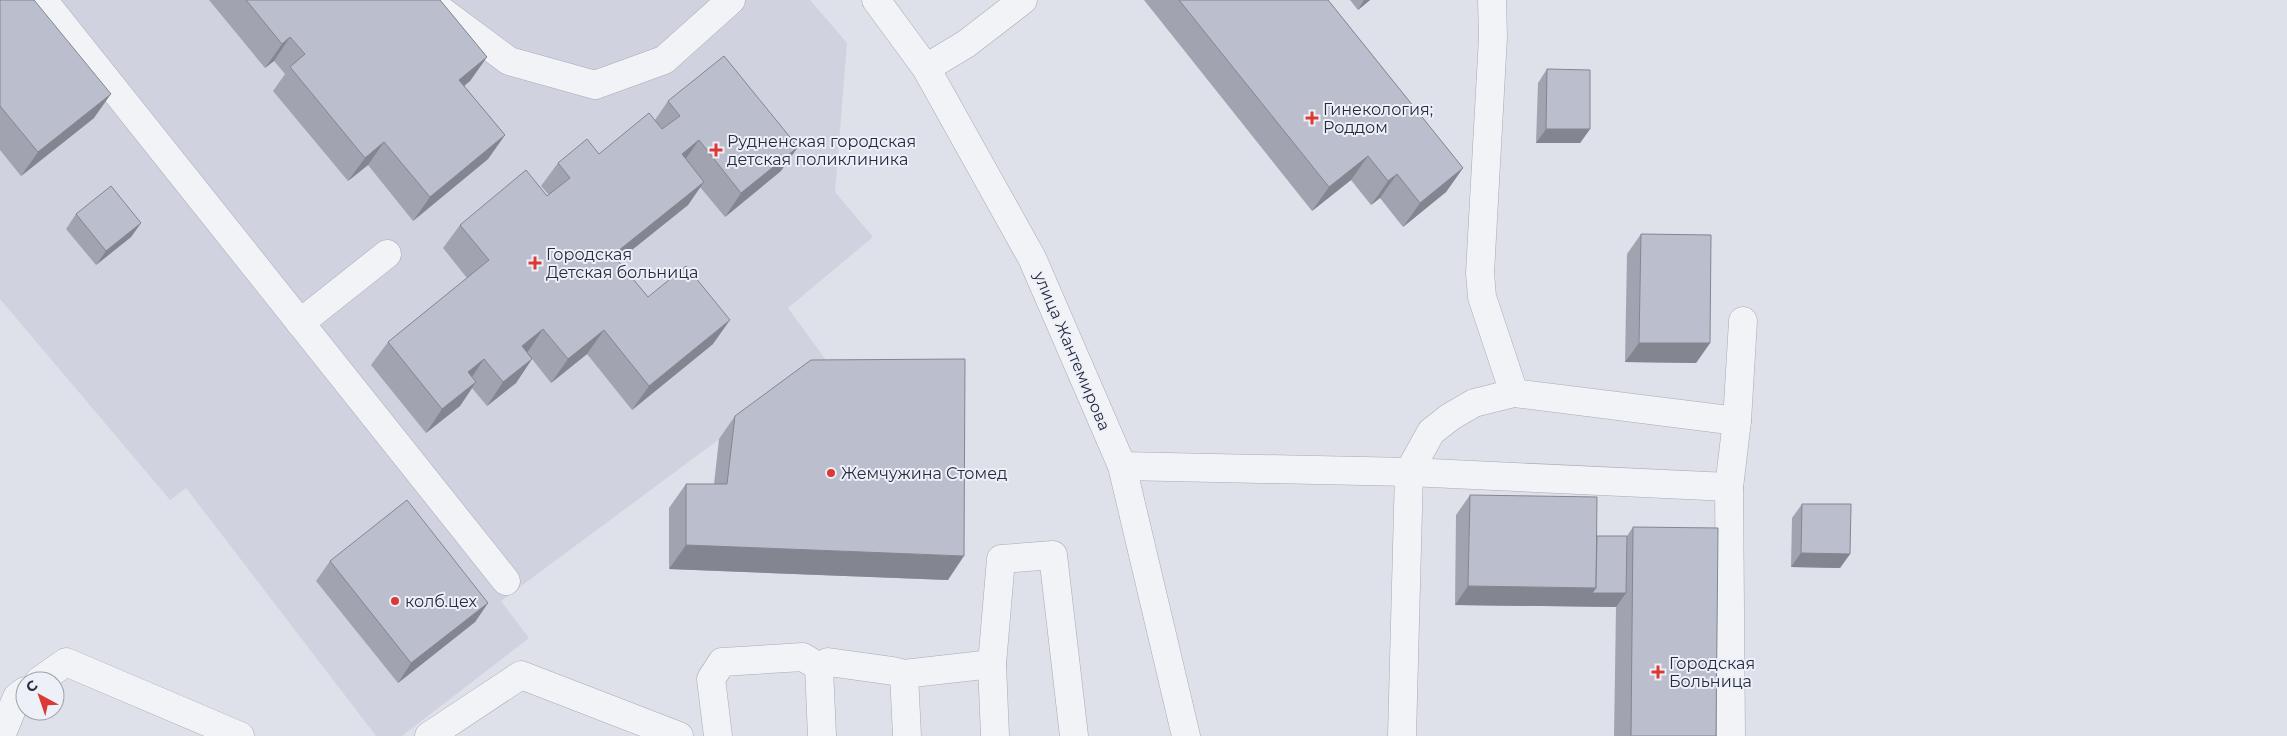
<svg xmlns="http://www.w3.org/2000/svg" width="2287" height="736" viewBox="0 0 2287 736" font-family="Montserrat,sans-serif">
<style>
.built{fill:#d0d3df}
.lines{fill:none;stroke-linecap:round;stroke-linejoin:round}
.minor-casing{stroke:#a7aab7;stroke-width:29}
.minor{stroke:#f2f3f7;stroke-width:28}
.wall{fill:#a1a4b0}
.shaded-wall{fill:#838690}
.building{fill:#bbbfcd;stroke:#838690}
.poi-dot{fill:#dc3936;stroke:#eef0f7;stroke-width:2}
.labels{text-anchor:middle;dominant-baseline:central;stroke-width:4;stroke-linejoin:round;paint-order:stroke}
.poi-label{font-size:16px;fill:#262b42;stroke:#eef0f7;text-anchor:start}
.street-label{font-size:16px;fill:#262b42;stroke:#eef0f7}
</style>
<rect width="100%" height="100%" fill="#dee1e9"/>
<!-- built -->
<polygon class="built" points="0,0 810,0 847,43 835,192 873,237 788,308 826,360 501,601 529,638 402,736 376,736 186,488 170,500 0,299"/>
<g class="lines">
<!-- minor casing -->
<g class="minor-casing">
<g id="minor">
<polyline points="43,0 506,581"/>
<polyline points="427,0 509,61 595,85 664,60 731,0"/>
<polyline points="876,0 926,68 1032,258 1122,466 1186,736"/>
<polyline points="1492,0 1493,37 1480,273 1482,297 1514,393"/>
<polyline points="926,68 966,44 1023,0"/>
<polyline points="300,323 387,254"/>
<polyline points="1122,466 1409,472 1729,487"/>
<polyline points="819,667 828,662 893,671 904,674"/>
<polyline points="39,681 66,662 240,736"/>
<polyline points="1,736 17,697 25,691"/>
<polyline points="429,736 521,675 679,736"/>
<polyline points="718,736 711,679 722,662 803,657 819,667 822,736"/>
<polyline points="907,736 904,674 992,664"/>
<polyline points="995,736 992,664 1001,559 1053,555 1074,736"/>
<polyline points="1402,736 1409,472 1431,432 1450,417 1474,403 1514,393 1737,421"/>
<polyline points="1731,736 1729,487 1737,421 1743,321"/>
</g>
</g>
<!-- minor -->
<use href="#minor" class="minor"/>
</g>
<!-- wall -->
<g class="wall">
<polygon points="0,0 94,118 21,176 0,150"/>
<polygon points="209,0 440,0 487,57 470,81 464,86 505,135 488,159 413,221 368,165 348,181 273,91 285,74 274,61 265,68"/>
<polygon points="1144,0 1328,0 1463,168 1446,192 1403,227 1380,198 1371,205 1351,180 1312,211"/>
<polygon points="1350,0 1370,0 1358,10"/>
<polygon points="1547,69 1590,129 1580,143 1536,143 1538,83"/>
<polygon points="668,101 781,171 725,217 700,187 688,205 618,261 648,297 713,344 632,410 587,354 551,383 532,359 516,383 487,406 472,388 460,406 426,433 371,365 388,342 467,278 443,248 460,225 547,196 549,195 541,186 558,163 599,154 655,120"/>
<polygon points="76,214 141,223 131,237 96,265 66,229"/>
<polygon points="1641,234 1710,343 1696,363 1625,362 1627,254"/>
<polygon points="735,416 948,580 669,569 669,508 686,484 714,484 719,439"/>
<polygon points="1470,495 1597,536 1627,536 1633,527 1716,736 1614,736 1616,607 1455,605 1456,515"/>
<polygon points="1802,504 1850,554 1840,568 1791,567 1792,518"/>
<polygon points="330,561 488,603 475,622 398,683 316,581"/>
</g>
<!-- shaded-wall -->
<g class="shaded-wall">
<polygon points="1364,0 1370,0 1358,10"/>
<polygon points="290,37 274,61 265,68 282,44"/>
<polygon points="487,57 470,81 442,104 459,80"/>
<polygon points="111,94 94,118 21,176 38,152"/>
<polygon points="1546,129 1590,129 1580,143 1536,143"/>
<polygon points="505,135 488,159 413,221 430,197"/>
<polygon points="699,140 682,164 682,154"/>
<polygon points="384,142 368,165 348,181 365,158"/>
<polygon points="798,147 781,171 725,217 741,193"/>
<polygon points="1368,156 1351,180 1312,211 1329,187"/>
<polygon points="1463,168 1446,192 1403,227 1420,203"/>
<polygon points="1397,174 1380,198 1371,205 1388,181"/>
<polygon points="704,182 688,205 597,278 613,255"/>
<polygon points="141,223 131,237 96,265 106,251"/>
<polygon points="730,320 713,344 632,410 649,386"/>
<polygon points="543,329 527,353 522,346"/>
<polygon points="604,330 587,354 551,383 568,359"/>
<polygon points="1639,343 1710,343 1696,363 1625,362"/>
<polygon points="484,359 468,383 468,372"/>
<polygon points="532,359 516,383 487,406 503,382"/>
<polygon points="476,382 460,406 426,433 442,409"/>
<polygon points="686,545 964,556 948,580 669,569"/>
<polygon points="1801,553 1850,554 1840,568 1791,567"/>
<polygon points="1468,586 1596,588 1626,593 1616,607 1455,605"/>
<polygon points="488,603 475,622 398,683 411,663"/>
</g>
<!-- building -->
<g class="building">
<polygon points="0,0 34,0 111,94 38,152 0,106"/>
<polygon points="246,0 440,0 487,57 459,80 505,135 430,197 384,142 365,158 290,67 305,54 290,37 282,44"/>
<polygon points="1179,0 1328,0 1463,168 1420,203 1397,174 1388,181 1368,156 1329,187"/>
<polygon points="724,56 798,147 741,193 699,140 682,154 704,182 613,255 648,297 686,266 730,320 649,386 604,330 568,359 543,329 522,346 532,359 503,382 484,359 468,372 476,382 442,409 388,342 489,260 460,225 526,170 547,196 570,178 558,163 587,139 599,154 649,113 662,129 680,116 668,101"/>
<polygon points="1547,69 1590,70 1590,129 1546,129"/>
<polygon points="111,186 141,223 106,251 76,214"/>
<polygon points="1641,234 1711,235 1710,343 1639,343"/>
<polygon points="965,359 964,556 686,545 686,484 727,484 735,416 811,360"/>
<polygon points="1470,495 1597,497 1596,588 1468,586"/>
<polygon points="407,500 488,603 411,663 330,561"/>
<polygon points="1802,504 1851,504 1850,554 1801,553"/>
<polygon points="1633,527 1718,528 1716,736 1631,736"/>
<polygon points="1597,536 1627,536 1626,593 1592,593 1596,588"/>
</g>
<!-- markers -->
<g class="poi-dot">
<path d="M1309.5 110.5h5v5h5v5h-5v5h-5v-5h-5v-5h5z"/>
<path d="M713.5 142.5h5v5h5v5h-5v5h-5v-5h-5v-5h5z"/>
<path d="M532.5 255.5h5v5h5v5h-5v5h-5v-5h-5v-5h5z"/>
<circle cx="831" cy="473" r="5"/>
<circle cx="395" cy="601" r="5"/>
<path d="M1655.5 664.5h5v5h5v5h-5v5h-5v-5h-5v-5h5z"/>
</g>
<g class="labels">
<!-- poi labels -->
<g class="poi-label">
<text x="1323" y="109">Гинекология;<tspan x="1323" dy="18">Роддом</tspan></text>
<text x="727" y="141">Рудненская городская<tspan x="727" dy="18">детская поликлиника</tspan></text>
<text x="546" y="254">Городская<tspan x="546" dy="18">Детская больница</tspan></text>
<text x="841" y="473">Жемчужина Стомед</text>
<text x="405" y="601">колб.цех</text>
<text x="1669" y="663">Городская<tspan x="1669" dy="18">Больница</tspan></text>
</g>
<!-- street labels -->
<g class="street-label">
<text transform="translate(1072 351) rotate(67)">улица Жантемирова</text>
</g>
</g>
<!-- north arrow -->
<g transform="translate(40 696) rotate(320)"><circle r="24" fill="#eef0f7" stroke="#9ea1af"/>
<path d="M0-4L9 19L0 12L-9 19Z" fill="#dc3936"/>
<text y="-8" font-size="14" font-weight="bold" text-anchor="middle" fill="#262b42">С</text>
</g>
</svg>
